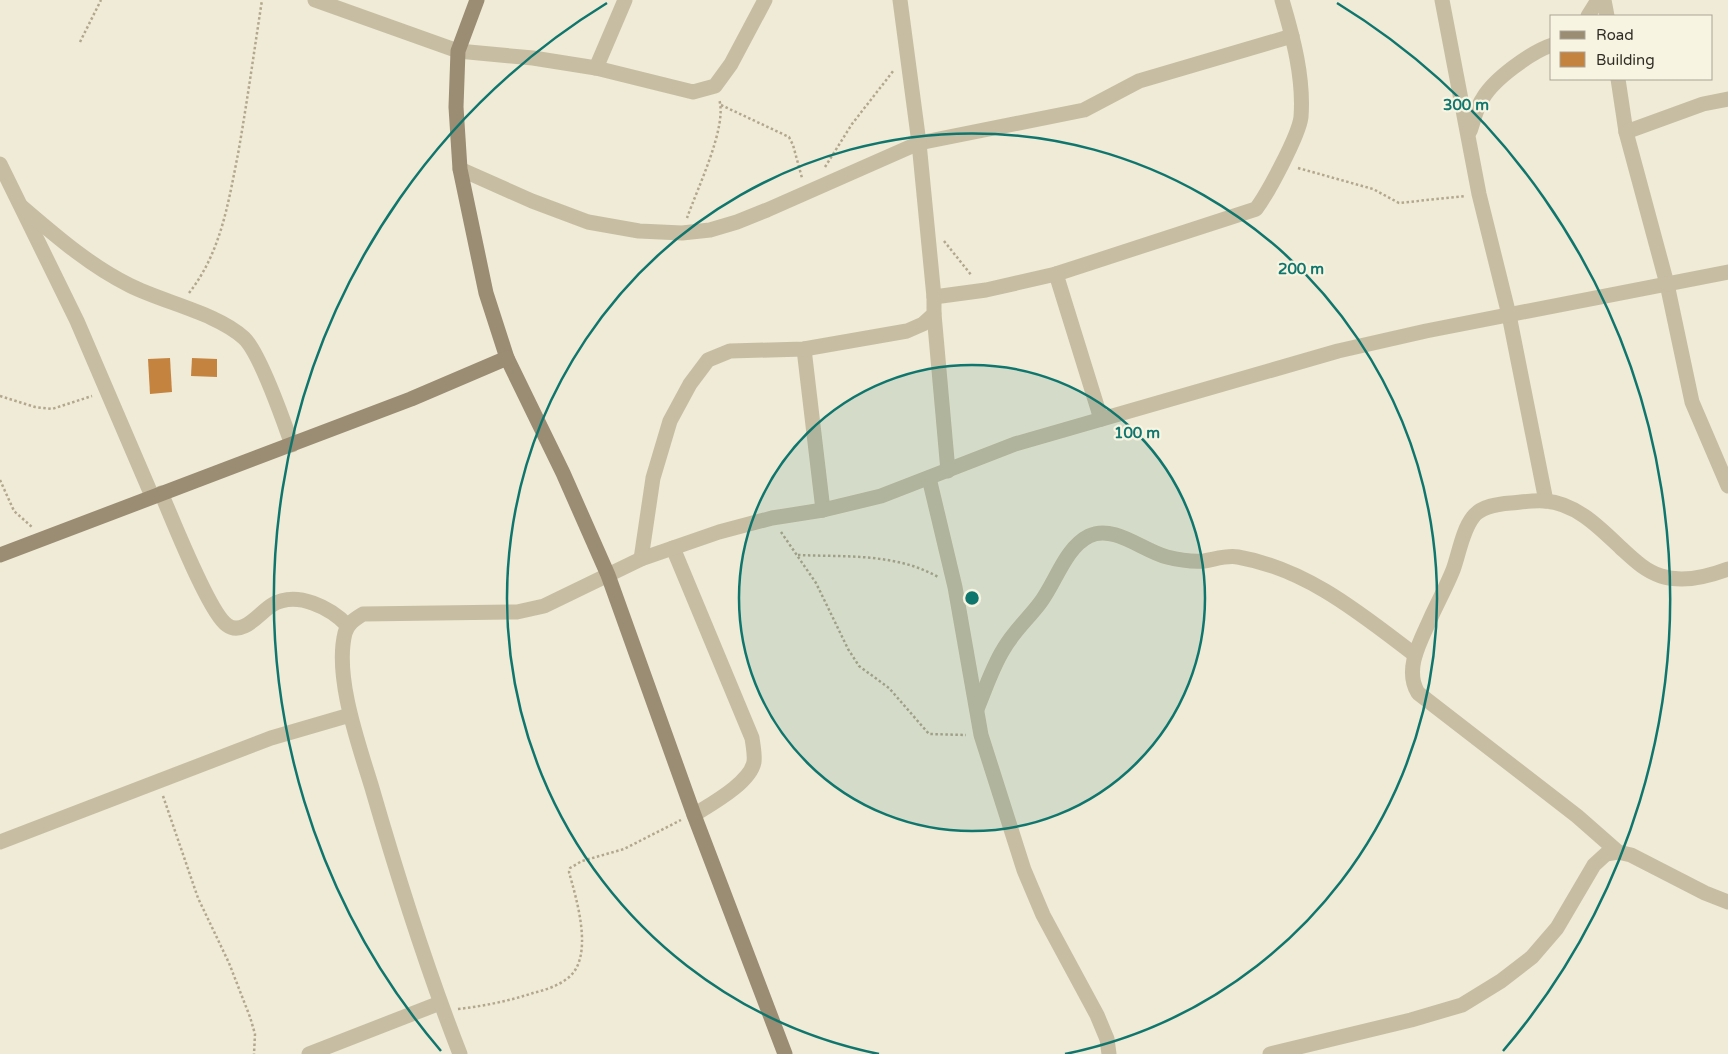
<svg xmlns="http://www.w3.org/2000/svg" width="1728" height="1054" viewBox="0 0 1728 1054" font-family="'Varela Round',sans-serif">
<style>
.building{fill:#c58340}
.lines{fill:none;stroke-linecap:round;stroke-linejoin:round}
.path{stroke:#b3a78d;stroke-width:2.5;stroke-dasharray:2.5 2.5;stroke-linecap:butt}
.street{stroke:#c7bda3;stroke-width:15}
.secondary{stroke:#9b8c74;stroke-width:15}
.ring{fill:none;stroke:#0f766e;stroke-width:2.5}
.centre{fill:#0f766e;stroke:#f8f4e2;stroke-width:2.5}
.ring-label{font-size:15px;text-anchor:middle;font-weight:bold;fill:#0f766e;stroke:#f8f4e2;stroke-width:4.5;stroke-linejoin:round;paint-order:stroke}
</style>
<rect width="100%" height="100%" fill="#f0ebd6"/>
<!-- building -->
<g class="building">
<polygon points="170,358 172,392 150,394 148,359"/>
<polygon points="192,358 217,359 217,377 191,376"/>
</g>
<g class="lines">
<!-- path -->
<g class="path">
<polyline points="80,42 101,0"/>
<polyline points="721,105 789,137 793,145 802,178"/>
<polyline points="825,167 852,124 894,70"/>
<polyline points="1298,168 1373,189 1399,203 1465,196"/>
<path d="M687 218C697 189 728 126 719 99"/>
<polyline points="944,241 972,276"/>
<path d="M189 293C221 252 228 204 238 154 247 103 254 52 262 0"/>
<polyline points="0,396 35,407 52,409 92,396"/>
<polyline points="0,480 14,511 32,527"/>
<polyline points="781,532 816,583 848,649 859,666 889,688 929,734 966,735"/>
<path d="M798 555C845 557 896 553 938 577"/>
<polyline points="163,796 198,898 229,963 250,1017 255,1034 254,1054"/>
<path d="M458 1009C484 1006 509 1001 533 993 545 990 558 986 568 978 595 957 576 898 569 872L570 868 582 861 624 849 681 820"/>
</g>
<!-- street -->
<g class="street">
<polyline points="315,0 458,51 533,58 596,68 693,92 715,86 731,64 765,0"/>
<polyline points="1442,0 1479,194 1509,315 1546,501"/>
<polyline points="1604,0 1607,16"/>
<polyline points="1588,16 1598,0"/>
<polyline points="596,68 625,0"/>
<polyline points="1618,79 1626,132 1667,284 1692,402 1728,486"/>
<path d="M1470 131C1474 120 1476 108 1483 98 1494 79 1531 52 1552 45"/>
<polyline points="1626,132 1703,104 1728,99"/>
<polyline points="0,164 77,321 152,496"/>
<polyline points="460,169 532,201 588,222 639,231 682,233 710,230 737,222 767,210 919,143 1084,110 1139,81 1292,36"/>
<path d="M22 207C56 236 89 265 129 285 162 302 217 313 244 338 260 353 284 422 292 445"/>
<polyline points="1056,274 1101,419"/>
<path d="M934 297 986 290 1056 274 1256 209C1268 193 1299 135 1301 117 1304 78 1293 37 1282 0"/>
<polyline points="934,314 948,471"/>
<polyline points="804,349 823,510"/>
<polyline points="929,478 955,587 981,735 1024,870 1043,915 1097,1015 1107,1039 1109,1054"/>
<path d="M161 493C172 518 209 613 227 625 243 637 260 612 272 605 297 590 331 608 348 626"/>
<path d="M673 548 752 738C753 745 755 755 754 762 750 783 711 804 694 815"/>
<polyline points="641,559 653,478 670,421 690,384 708,360 730,351 804,349 907,331 923,324 934,314 934,297 919,143 900,0"/>
<path d="M977 709C985 690 992 668 1003 650 1013 632 1028 619 1040 603 1056 582 1065 548 1089 536 1114 524 1143 551 1167 557 1179 560 1192 562 1204 561 1216 559 1227 555 1238 557 1307 569 1361 614 1415 655"/>
<polyline points="0,842 271,738 350,715"/>
<path d="M1618 852 1577 816 1418 693C1403 668 1422 639 1432 615 1439 600 1447 585 1453 570 1459 554 1462 531 1473 517 1481 506 1498 504 1511 503 1522 502 1534 500 1545 501 1576 503 1600 528 1621 548 1633 559 1645 571 1661 576 1683 583 1707 577 1728 569"/>
<polyline points="309,1054 440,1003"/>
<path d="M460 1054C426 967 398 878 372 788 359 745 334 677 345 633 348 623 355 619 363 614L517 612 544 606 641 559 719 532 772 518 823 510 881 496 1015 444 1338 351 1426 331 1728 272"/>
<polyline points="1270,1054 1411,1020 1462,1005 1501,981 1532,957 1557,928 1594,865 1606,854 1618,852 1631,855 1705,893 1728,902"/>
</g>
<!-- secondary -->
<g class="secondary">
<polyline points="477,0 458,51 456,107 460,169 486,293 507,358 563,473 608,575 694,815 785,1054"/>
<polyline points="0,555 411,399 507,358"/>
</g>
</g>
<!-- distance rings -->
<circle cx="972" cy="598" r="233" fill="#0f766e" fill-opacity=".12"/>
<g class="ring">
<circle cx="972" cy="598" r="233"/>
<path d="M879 1054A465 465 0 1 1 1065 1054"/>
<path d="M441 1051A698 698 0 0 1 607 3M1337 3A698 698 0 0 1 1503 1051"/>
</g>
<circle cx="972" cy="598" r="8" class="centre"/>
<g class="ring-label">
<text x="1466" y="110">300 m</text>
<text x="1301" y="274">200 m</text>
<text x="1137" y="438">100 m</text>
</g>
<!-- legend -->
<rect x="1550" y="15" width="162" height="65" fill="#f8f4e2" stroke="#a9a496"/>
<rect x="1560" y="31" width="25" height="8" fill="#9b8c74" stroke="#a9a496"/>
<text x="1596" y="40" font-size="15" fill="#322d25">Road</text>
<rect x="1560" y="52" width="25" height="15" fill="#c58340" stroke="#a9a496"/>
<text x="1596" y="65" font-size="15" fill="#322d25">Building</text>
</svg>
